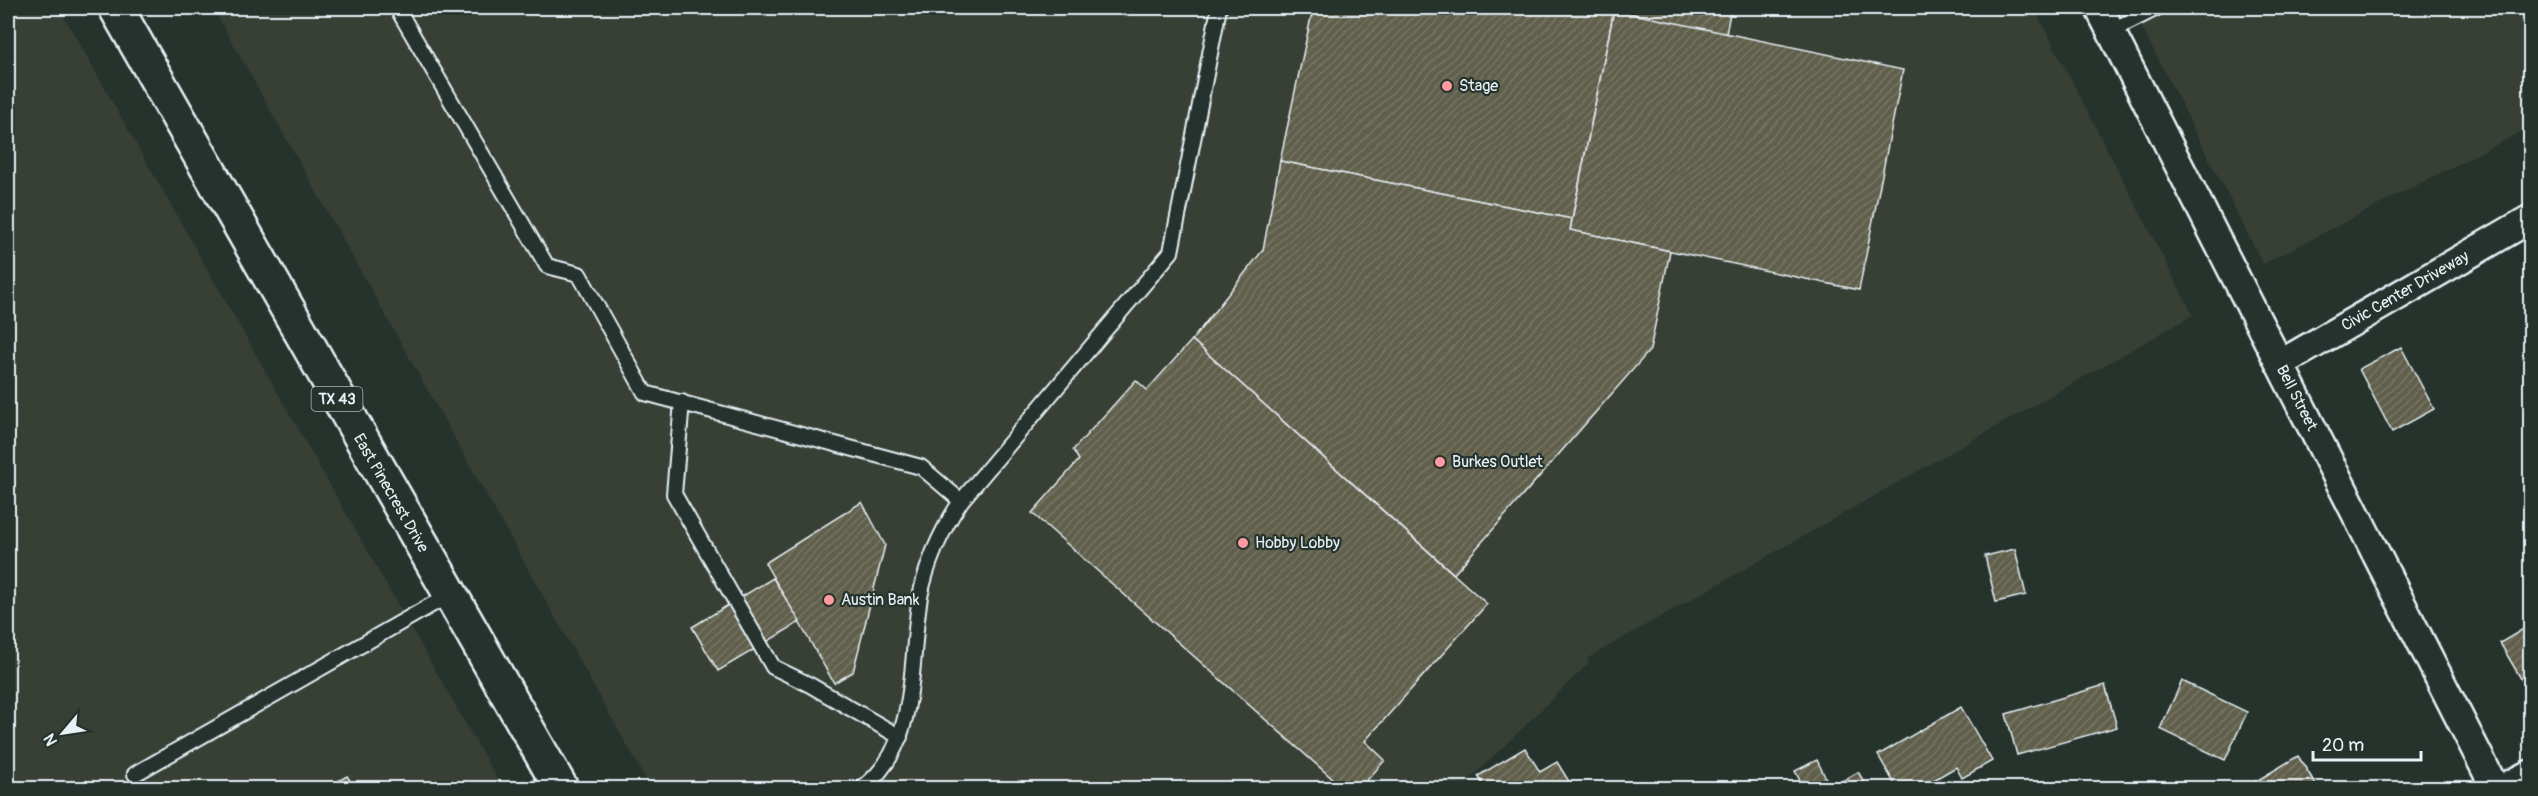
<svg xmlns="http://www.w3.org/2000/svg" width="2538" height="796" viewBox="0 0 2538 796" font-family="Pangolin,sans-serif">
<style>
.built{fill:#384036}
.building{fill:url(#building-hatch);stroke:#e8f1f8;stroke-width:1.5}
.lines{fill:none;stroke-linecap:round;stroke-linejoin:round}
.service-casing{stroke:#e8f1f8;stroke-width:18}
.minor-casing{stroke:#e8f1f8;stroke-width:32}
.primary-casing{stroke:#e8f1f8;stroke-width:38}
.service{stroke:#26332d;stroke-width:14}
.minor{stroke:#26332d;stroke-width:27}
.primary{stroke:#26332d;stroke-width:33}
.poi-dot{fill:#ff9aa2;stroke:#26332d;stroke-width:2}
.labels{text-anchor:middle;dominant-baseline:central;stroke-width:4.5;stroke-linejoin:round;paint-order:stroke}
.shield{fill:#26332d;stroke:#aeb8bb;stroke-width:1.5}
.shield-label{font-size:15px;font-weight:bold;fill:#e8f1f8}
.poi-label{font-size:16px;fill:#e8f1f8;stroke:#26332d;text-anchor:start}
.street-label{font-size:16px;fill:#e8f1f8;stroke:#26332d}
</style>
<defs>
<pattern id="building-hatch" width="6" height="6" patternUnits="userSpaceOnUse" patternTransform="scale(1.5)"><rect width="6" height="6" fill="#615f4b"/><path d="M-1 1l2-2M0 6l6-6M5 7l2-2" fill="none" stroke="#787666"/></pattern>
</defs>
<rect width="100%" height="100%" fill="#26332d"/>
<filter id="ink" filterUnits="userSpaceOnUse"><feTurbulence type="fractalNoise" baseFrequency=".0167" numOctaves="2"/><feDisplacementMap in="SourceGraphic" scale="12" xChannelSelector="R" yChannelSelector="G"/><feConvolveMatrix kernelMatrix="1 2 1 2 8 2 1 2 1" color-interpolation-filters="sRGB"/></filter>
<g filter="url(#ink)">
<!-- built -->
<g class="built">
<polygon points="8,8 59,8 502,788 8,788"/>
<polygon points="213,8 2034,8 2193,315 1586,659 1589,663 1461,788 651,788"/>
<polygon points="2132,8 2530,8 2530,127 2263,264"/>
</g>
<!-- building -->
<g class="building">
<polygon points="1313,8 1601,8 1614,10 1572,219 1280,161"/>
<polygon points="1601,8 1731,8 1726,34"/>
<polygon points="1614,10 1903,70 1859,290 1570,230"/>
<polygon points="1280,161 1572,219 1570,230 1670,251 1650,350 1454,574 1192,340 1263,250"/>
<polygon points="1192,340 1487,604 1365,741 1385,760 1360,788 1343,788 1032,513 1079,460 1073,450 1136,380 1147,390"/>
<polygon points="2401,347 2434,409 2392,432 2359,369"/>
<polygon points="862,502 885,545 853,672 834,683 765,563"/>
<polygon points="2015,549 2026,595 1996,602 1985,556"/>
<polygon points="773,578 800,622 718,671 692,627"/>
<polygon points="2530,625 2530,694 2500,643"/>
<polygon points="2182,681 2247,712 2225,760 2160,729"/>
<polygon points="2105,685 2117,727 2017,755 2006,714"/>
<polygon points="1961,707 1992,761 1962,778 1956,767 1920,788 1897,788 1878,755"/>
<polygon points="1525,748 1540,772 1557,762 1573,788 1535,788 1531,781 1517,788 1485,788 1478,776"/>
<polygon points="2298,756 2318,788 2257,788 2253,783"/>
<polygon points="1817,760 1830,787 1804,788 1795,771"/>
<polygon points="1858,772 1868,788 1830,788"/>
<polygon points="347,776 355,788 326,788"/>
</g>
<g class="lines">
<!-- service casing -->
<g class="service-casing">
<g id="service">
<polyline points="397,8 547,266 579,274 645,393 921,467 961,501"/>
<polyline points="2111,31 2157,8"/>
<polyline points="682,402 674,494 773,667 810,685 900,737"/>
<polyline points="135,774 449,595"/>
<path d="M862 788C920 746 909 660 920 597 927 561 941 531 961 501L1171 252 1219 8"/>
</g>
</g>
<!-- minor casing -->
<g class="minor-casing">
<g id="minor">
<polyline points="2099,8 2495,788"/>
<polyline points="2280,364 2530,219"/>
<polyline points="2503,788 2530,774"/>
</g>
</g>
<!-- primary casing -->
<g class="primary-casing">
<polyline id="primary" points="116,8 561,788"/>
</g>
<!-- service -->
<use href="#service" class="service"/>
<!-- minor -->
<use href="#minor" class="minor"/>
<!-- primary -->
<use href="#primary" class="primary"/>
</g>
</g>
<!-- markers -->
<g class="poi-dot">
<circle cx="1447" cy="86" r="6"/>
<circle cx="1440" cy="462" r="6"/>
<circle cx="1243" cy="543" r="6"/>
<circle cx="829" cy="600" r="6"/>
</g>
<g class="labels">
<!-- shield labels -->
<rect class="shield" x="311.5" y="387" width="51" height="24" rx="4.5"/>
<g class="shield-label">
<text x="337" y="399">TX 43</text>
</g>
<!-- poi labels -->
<g class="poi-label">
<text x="1459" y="86">Stage</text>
<text x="1452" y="462">Burkes Outlet</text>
<text x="1255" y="543">Hobby Lobby</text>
<text x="841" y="600">Austin Bank</text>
</g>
<!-- street labels -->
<g class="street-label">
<text transform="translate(2405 291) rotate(-30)">Civic Center Driveway</text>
<text transform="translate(2297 398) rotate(63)">Bell Street</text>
<text transform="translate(391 493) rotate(60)">East Pinecrest Drive</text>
</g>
</g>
<!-- margin -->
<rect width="2538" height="796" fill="none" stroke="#26332d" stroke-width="30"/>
<rect x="15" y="15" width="2508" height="766" fill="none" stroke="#e8f1f8" stroke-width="2" filter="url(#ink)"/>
<!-- north arrow -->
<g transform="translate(63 733) rotate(241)" stroke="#26332d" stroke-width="4.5" paint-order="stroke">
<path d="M0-4.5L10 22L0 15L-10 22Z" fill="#e8f1f8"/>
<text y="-9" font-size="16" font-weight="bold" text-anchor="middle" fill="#e8f1f8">N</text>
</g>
<!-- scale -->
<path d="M2313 751v9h108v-9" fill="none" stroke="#e8f1f8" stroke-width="3"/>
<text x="2322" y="751" font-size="18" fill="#e8f1f8" stroke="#26332d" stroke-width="4.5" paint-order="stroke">20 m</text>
</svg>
